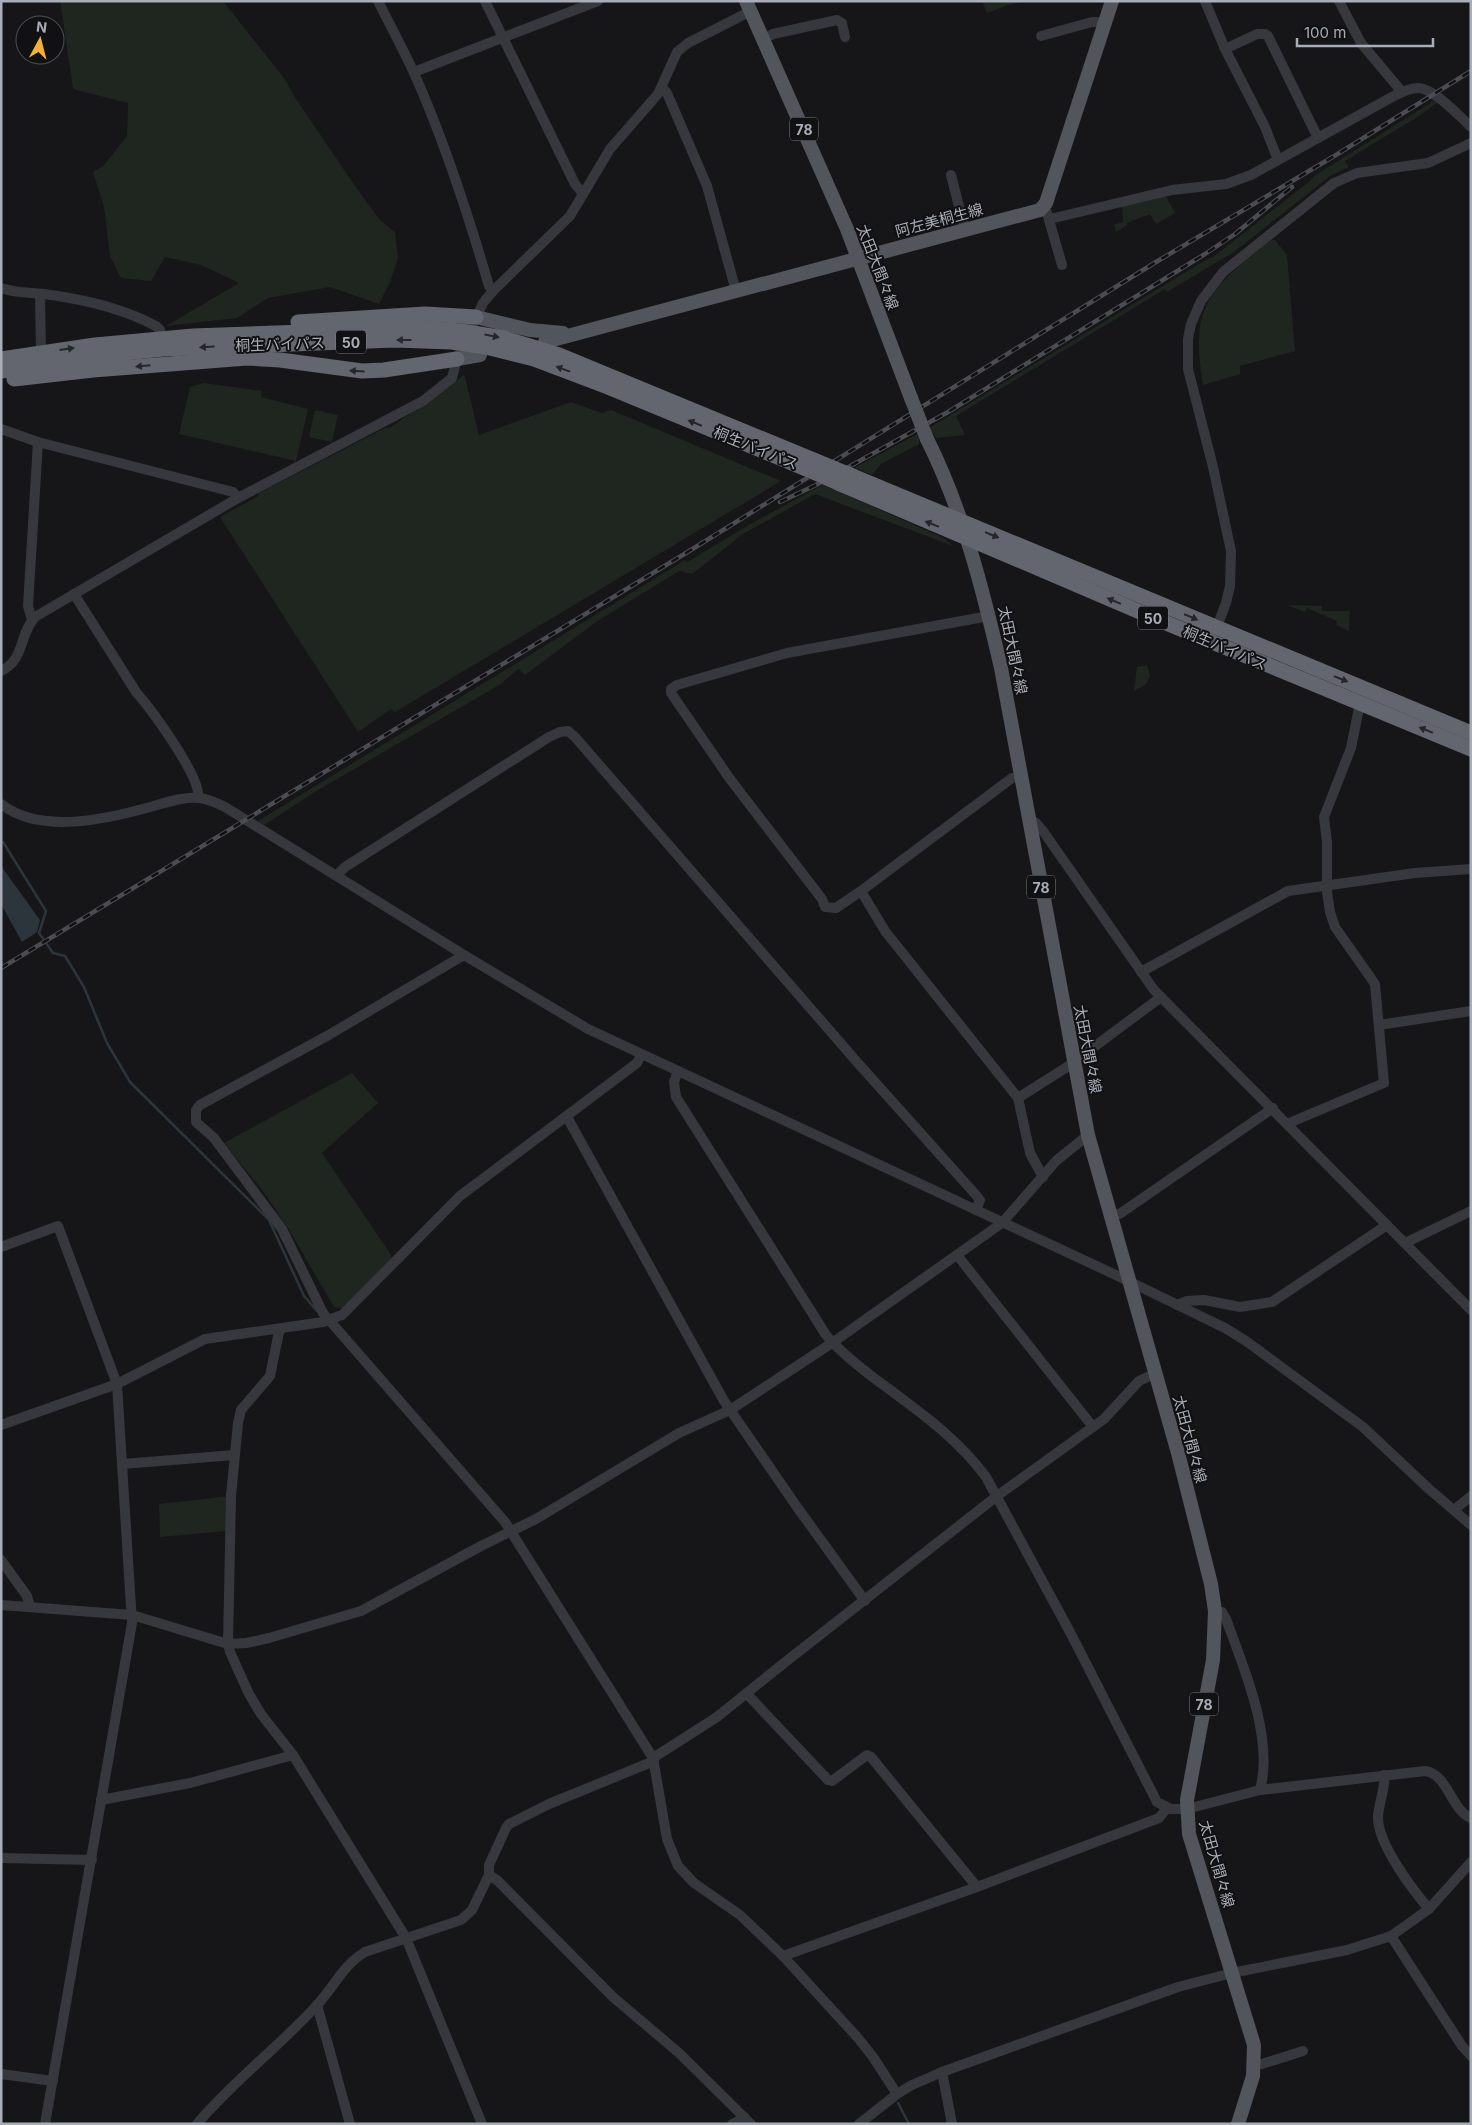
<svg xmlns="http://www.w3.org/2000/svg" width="1472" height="2125" viewBox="0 0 1472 2125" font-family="Inter,'Noto Sans JP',sans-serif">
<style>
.green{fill:#1e261f}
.water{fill:#2c353c}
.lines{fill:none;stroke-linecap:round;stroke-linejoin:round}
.stream{stroke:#2c353c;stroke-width:2.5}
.minor{stroke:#37383d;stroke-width:10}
.major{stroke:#53555c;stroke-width:14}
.highway{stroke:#63666e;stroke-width:15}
.rail-casing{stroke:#4a4c52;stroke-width:4.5}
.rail{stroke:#111113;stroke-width:2.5;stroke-dasharray:8;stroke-linecap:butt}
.major-bridge{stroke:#53555c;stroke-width:14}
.highway-bridge{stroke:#63666e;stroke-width:15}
.oneway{fill:#26262a}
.labels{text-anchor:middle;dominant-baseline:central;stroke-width:4;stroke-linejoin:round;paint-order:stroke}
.shield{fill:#111113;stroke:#7b7e86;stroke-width:1}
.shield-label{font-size:14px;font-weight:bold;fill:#a8adb8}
.street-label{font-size:15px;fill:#a8adb8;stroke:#111113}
</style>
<rect width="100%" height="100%" fill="#161618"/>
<!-- green -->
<g class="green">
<polygon points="60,1 223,1 284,78 296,99 355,186 380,220 395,232 398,258 390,282 379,304 330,287 268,298 237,318 166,326 239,283 201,265 165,257 151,281 121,278 110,256 104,207 93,172 104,165 127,136 128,103 73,89"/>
<polygon points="982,1 1027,1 1008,5 987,13"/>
<polygon points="1435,100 1438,102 1419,116 1345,161 1349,167 1330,176 1234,252 1167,292 1165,289 956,416 965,435 936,438 934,434 919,440 919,444 881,464 872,475 858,469 828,487 944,538 953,546 815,494 743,534 692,574 679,571 596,622 525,675 518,669 501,684 318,790 264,825 258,821 685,560 687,562 754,522 934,425 1209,258 1212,258 1311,180 1314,176"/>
<polygon points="1166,196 1175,213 1156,224 1150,214 1127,223 1127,225 1116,232 1114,225 1123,222 1122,206"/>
<path d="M1271 240H1275L1287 255 1295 351 1240 366V374L1203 385C1189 302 1211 289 1271 240Z"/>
<path d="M463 375 465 377 479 435 571 402 602 413 611 410 781 481 395 712 391 709 358 732 220 517 257 497 259 493 385 428C395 427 397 422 405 417 427 405 444 392 463 375Z"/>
<polygon points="204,383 262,391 261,397 308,409 296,461 179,434 190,387"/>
<polygon points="315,410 338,415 332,442 309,437"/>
<polygon points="1287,605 1322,606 1322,611 1350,611 1349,631 1336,625 1337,621 1307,608 1305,612"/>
<polygon points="1147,665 1150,676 1146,684 1134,691 1137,667"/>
<polygon points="352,1073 378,1103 322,1153 391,1255 392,1259 342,1308 334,1307 288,1228 263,1191 224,1143"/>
<polygon points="231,1496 227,1531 160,1537 159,1504"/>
</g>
<!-- water -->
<polygon class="water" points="1,866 40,920 37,932 22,942 1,904"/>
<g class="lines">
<!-- stream -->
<g class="stream">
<polyline points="3,842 46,911 39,933 53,953 65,956 84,987 107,1043 130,1082 269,1220 304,1296 317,1311"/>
<polyline points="898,2103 909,2124"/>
</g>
<!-- minor -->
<g class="minor">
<path d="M378 1C390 25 403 49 414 73 445 142 468 214 489 286L493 291"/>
<polyline points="485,1 575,184 583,194"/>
<polyline points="1205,1 1225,49 1265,127 1278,160"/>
<polyline points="1339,1 1361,43 1402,92"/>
<polyline points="1041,36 1092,22 1106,22"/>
<polyline points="763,39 773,34 837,20 842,23 845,37"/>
<polyline points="1225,49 1257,34 1265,34 1268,36 1318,138"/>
<polyline points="414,72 598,1"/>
<polyline points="662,88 667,93 707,186 736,291"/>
<polyline points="951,175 965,230"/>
<polyline points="1047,213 1062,265"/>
<path d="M1050 219 1172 190 1226 184 1251 175 1392 97C1400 93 1409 88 1418 88 1433 88 1460 116 1471 127"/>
<path d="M1 288C18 294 34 292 51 295 87 300 124 309 156 326L160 330 162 338"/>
<polyline points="40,294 41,352"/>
<polyline points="473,325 483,303 493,291 570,216 610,149 658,94 677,52 688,43 751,11"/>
<polyline points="1,429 38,442 233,492 238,498"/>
<path d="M74 594 136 692C151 709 202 778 198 798"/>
<polyline points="989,616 787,653 677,685 671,689 671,693 730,779 822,899 825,907 836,908 861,891 1012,778 1020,776"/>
<polyline points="32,620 28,606 38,442"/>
<polyline points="1215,632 1226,603 1230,586 1231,551 1213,467 1188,369 1188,339 1191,324 1201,301 1223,272 1334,183 1357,173 1428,163 1471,143"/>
<path d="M1 671C25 660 19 634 35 617L238 498 423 401 452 378 458 355"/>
<path d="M1 804C40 835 107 819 150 807 165 803 184 796 200 798 208 799 217 803 225 807L464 955 588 1029 1118 1276 1225 1328 1246 1341 1363 1427 1429 1489 1471 1525"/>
<polyline points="1029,818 1036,823 1043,831 1154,990 1471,1310"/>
<polyline points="337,875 345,867 549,737 560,732 568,731 575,737 857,1062 976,1195 980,1200 976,1210"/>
<polyline points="861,891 885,931 1018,1098 1067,1067 1161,997"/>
<polyline points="464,955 327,1036 200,1105 196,1110 196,1122 214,1138 282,1229 323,1313 505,1522 653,1758 667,1839 678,1866 694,1883 740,1915 783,1956 858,2038 873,2057 897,2094"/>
<polyline points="1141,972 1288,891 1415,873 1471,869"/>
<polyline points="1379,1025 1471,1011"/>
<path d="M678 1071 674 1082 676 1097 826 1335C839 1351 857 1365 874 1378 914 1408 956 1436 986 1477L1071 1634 1157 1802 1171 1809H1187L1260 1790 1425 1771C1448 1774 1451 1810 1471 1818"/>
<polyline points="1018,1098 1030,1153 1043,1177"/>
<polyline points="567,1117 724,1401 797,1507 865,1601"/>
<polyline points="1289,1123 1384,1083 1375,984 1335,927 1330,912 1327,892 1327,842 1324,817 1351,748 1360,703"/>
<polyline points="1111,1217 1121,1213 1273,1108"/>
<polyline points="1405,1243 1471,1211"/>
<polyline points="1,1247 58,1226 117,1384 132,1623 45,2124"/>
<polyline points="957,1255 1093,1427"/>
<polyline points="1177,1305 1187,1301 1204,1300 1240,1307 1272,1302 1387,1225"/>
<polyline points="282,1328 279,1332 270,1376 241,1410 238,1423 231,1496 228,1644 230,1652 249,1694 261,1714 293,1755 406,1938 482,2124"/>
<polyline points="1,1425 117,1384 205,1339 323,1322 342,1315 460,1196 637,1063 641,1055"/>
<polyline points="123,1464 234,1455"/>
<polyline points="1454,1510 1471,1496"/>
<polyline points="1,1560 27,1596 30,1607"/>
<polyline points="1,1605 132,1615 228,1644 246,1643 269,1638 361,1611 481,1546 536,1519 679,1433 730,1410 832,1343 1002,1223 1056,1161 1088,1135"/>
<path d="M1215 1611 1222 1612 1226 1619C1244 1668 1274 1738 1260 1790"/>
<polyline points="747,1694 828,1780 832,1781 867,1755 871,1757 977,1887"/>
<polyline points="653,1758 717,1717 779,1667 997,1496 1104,1419 1139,1381 1156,1373"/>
<path d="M1384 1775C1386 1789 1378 1803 1378 1818 1378 1844 1412 1889 1429 1909"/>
<polyline points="101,1800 190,1783 293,1755"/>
<polyline points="1,1858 92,1860"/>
<polyline points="489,1875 498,1881 613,1997 679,2053 751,2124"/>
<polyline points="1391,1936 1462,2046 1471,2056"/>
<polyline points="783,1956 977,1887 1159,1818 1167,1808"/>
<polyline points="317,2005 350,2124"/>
<polyline points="1255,2064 1262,2064 1303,2051"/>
<polyline points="942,2072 952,2124"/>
<polyline points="1,2074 53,2081"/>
<path d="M197 2124C233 2081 279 2047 317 2005 334 1987 343 1965 365 1952L461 1920 472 1910 489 1875V1865L506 1828 509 1824 549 1804 654 1761"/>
<polyline points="732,2124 745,2118"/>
<polyline points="859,2124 897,2094 912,2085 942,2072 1178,1987 1232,1973 1347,1950 1391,1936 1429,1909 1471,1862"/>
</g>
<!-- major -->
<g class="major">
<polyline points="746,1 847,229 911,398"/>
<polyline points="476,317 530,330 563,333"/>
<polyline points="545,342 1040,210 1046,203 1112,1"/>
<polyline points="457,359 480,355"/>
<path d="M927 439C963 511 983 590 1001 668L1088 1135 1178 1453 1211 1584 1215 1611 1213 1660 1187 1800 1189 1834 1254 2045 1253 2076 1238 2124"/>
</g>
<!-- highway -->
<g class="highway">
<polyline points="298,322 425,314 476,317"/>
<polyline points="1,359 95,345 193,336 418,328 461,331 504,338 559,355 816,461"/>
<polyline points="1,371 86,357 163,349 395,340 452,342 486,347 534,359 608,387 804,468"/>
<polyline points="14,379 93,370 247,358 280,360 362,371 384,370 457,359"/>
<polyline points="850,475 1471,733"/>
<polyline points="838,483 1159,620 1471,749"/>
</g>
<!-- rail casing -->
<g class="rail-casing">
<g id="rail">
<polyline points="780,502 816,485 948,412 1205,254 1235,234 1292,187"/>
<polyline points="1,968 686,553 1156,262 1336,155 1471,71"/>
</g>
</g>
<!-- rail -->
<use href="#rail" class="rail"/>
<!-- major-bridge -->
<polyline class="major-bridge" points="911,398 927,439"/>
<!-- highway-bridge -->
<g class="highway-bridge">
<polyline points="816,461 850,475"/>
<polyline points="804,468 838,483"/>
</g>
</g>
<!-- one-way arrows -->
<defs><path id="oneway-solid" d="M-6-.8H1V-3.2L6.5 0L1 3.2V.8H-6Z" transform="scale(1.25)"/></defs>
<g class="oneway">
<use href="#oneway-solid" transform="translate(492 336) rotate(11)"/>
<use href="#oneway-solid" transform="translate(404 340) rotate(180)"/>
<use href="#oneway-solid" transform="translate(207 347) rotate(177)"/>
<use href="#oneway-solid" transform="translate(67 349) rotate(-8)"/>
<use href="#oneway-solid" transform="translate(143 366) rotate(175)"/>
<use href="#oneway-solid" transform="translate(563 369) rotate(-160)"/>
<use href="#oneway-solid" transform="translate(357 371) rotate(-176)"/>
<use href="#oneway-solid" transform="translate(695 423) rotate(-158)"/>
<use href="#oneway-solid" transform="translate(932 524) rotate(-158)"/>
<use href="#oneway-solid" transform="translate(992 535) rotate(22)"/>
<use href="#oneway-solid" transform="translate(1114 601) rotate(-157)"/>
<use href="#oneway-solid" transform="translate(1191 617) rotate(23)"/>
<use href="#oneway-solid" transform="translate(1341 679) rotate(22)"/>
<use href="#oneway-solid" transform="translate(1426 730) rotate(-158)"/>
</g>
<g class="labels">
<!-- shield labels -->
<g class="shield">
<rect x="790" y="117.5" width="28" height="23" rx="4"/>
<rect x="336" y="330.5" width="30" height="23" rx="4"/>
<rect x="1138" y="606.5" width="30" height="23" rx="4"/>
<rect x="1027" y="875.5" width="28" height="23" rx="4"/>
<rect x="1190" y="1692.5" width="28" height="23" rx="4"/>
</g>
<g class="shield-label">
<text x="804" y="129">78</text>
<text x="351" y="342">50</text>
<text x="1153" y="618">50</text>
<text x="1041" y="887">78</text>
<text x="1204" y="1704">78</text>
</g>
<!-- street labels -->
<g class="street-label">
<text transform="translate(939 220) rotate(-15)">阿左美桐生線</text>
<text transform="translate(878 267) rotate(69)">太田大間々線</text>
<text transform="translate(280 344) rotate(-2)">桐生バイパス</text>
<text transform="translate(756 448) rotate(22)">桐生バイパス</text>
<text transform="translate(1225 648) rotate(23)">桐生バイパス</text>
<text transform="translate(1013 650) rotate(78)">太田大間々線</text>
<text transform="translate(1088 1049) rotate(79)">太田大間々線</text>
<text transform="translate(1190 1439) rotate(75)">太田大間々線</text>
<text transform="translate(1217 1864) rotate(74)">太田大間々線</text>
</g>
</g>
<!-- border -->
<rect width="1472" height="2125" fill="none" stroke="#a8adb8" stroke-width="5"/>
<!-- north arrow -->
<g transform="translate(40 40) rotate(7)"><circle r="24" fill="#111113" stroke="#4d4f55"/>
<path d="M0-4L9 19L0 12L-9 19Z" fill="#f2b134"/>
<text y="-8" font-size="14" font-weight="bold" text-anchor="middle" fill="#a8adb8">N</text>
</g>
<!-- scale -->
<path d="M1297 38v8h136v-8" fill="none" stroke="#a8adb8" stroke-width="2.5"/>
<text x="1304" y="38" font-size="15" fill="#a8adb8" stroke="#111113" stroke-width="4" paint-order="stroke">100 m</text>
</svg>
